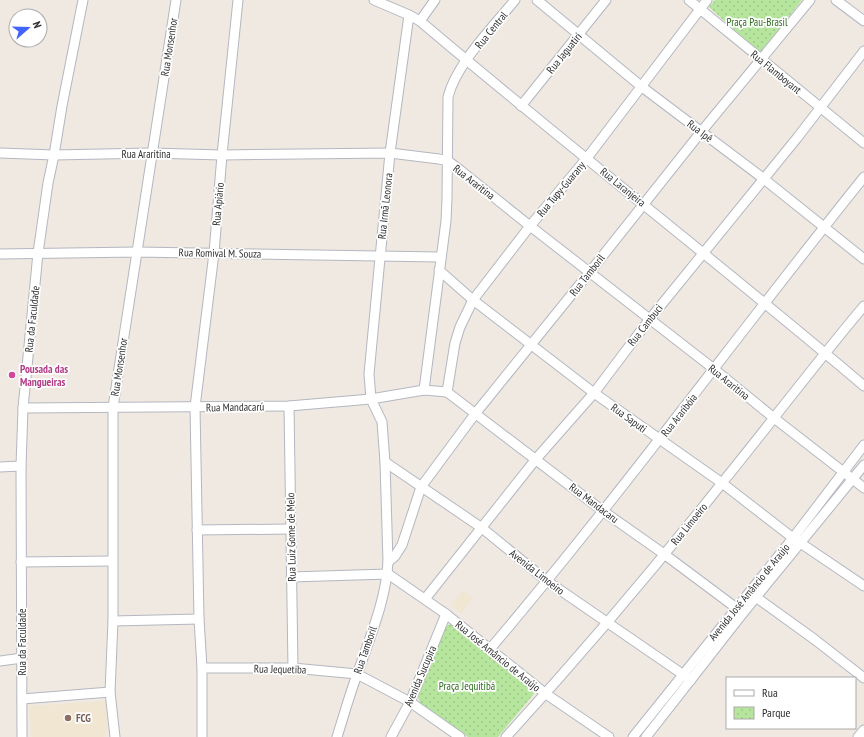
<svg xmlns="http://www.w3.org/2000/svg" width="864" height="737" viewBox="0 0 864 737" font-family="'PT Sans Narrow',sans-serif">
<style>
.education{fill:#f0e6d1}
.park{fill:url(#park-dots)}
.lines{fill:none;stroke-linecap:round;stroke-linejoin:round}
.minor-casing{stroke:#b4b7c1;stroke-width:11}
.minor{stroke:#fff;stroke-width:9}
.hotel-dot{fill:#d1479c;stroke:#fff;stroke-width:1.5}
.education-dot{fill:#8d6e63;stroke:#fff;stroke-width:1.5}
.labels{text-anchor:middle;dominant-baseline:central;stroke-width:3.5;stroke-linejoin:round;paint-order:stroke}
.park-label{font-size:11px;fill:#2c6e1b;stroke:#fff}
.street-label{font-size:11px;fill:#2e2e2e;stroke:#fff}
.hotel-label{font-size:11px;font-weight:bold;fill:#b23c85;stroke:#fff;text-anchor:start}
.education-label{font-size:11px;font-weight:bold;fill:#785e54;stroke:#fff;text-anchor:start}
</style>
<defs>
<pattern id="park-dots" width="8" height="8" patternUnits="userSpaceOnUse"><rect width="8" height="8" fill="#b6e59e"/><path d="M2 2h.1M6 6h.1" fill="none" stroke="#9dc588" stroke-width="1.8" stroke-linecap="round"/></pattern>
</defs>
<rect width="100%" height="100%" fill="#efe9e1"/>
<!-- education -->
<g class="education">
<polygon points="463,590 473,599 461,613 451,605"/>
<polygon points="106,701 107,731 104,737 32,737 29,706"/>
</g>
<!-- park -->
<g class="park">
<polygon points="715,0 802,0 760,53 709,7"/>
<polygon points="452,624 535,688 533,695 498,737 468,737 420,703 418,696 419,693 445,628 448,625"/>
</g>
<g class="lines">
<!-- minor casing -->
<g class="minor-casing">
<g id="minor">
<path d="M374 0 409 15 420 21C566 145 718 262 864 386"/>
<polyline points="537,0 642,87 764,179 864,259"/>
<polyline points="689,0 864,143"/>
<polyline points="836,0 864,21"/>
<polyline points="420,21 435,0"/>
<polyline points="521,106 606,0"/>
<polyline points="0,153 54,155 152,153 222,155 390,153 439,159 448,161 460,170 530,226 714,369 774,418 864,488"/>
<polyline points="0,254 137,252 440,257"/>
<polyline points="439,270 473,300 594,393 722,483 793,538 864,586"/>
<path d="M424 390 446 221 447 199 448 97C456 64 494 26 515 0"/>
<polyline points="447,392 455,343 460,327 473,300 530,226 587,158 707,0"/>
<polyline points="447,392 603,511 664,554 743,613"/>
<polyline points="289,406 293,668"/>
<polyline points="23,408 289,406 371,399 424,390 447,392"/>
<polyline points="385,462 482,528 547,581 691,680"/>
<polyline points="0,467 21,466"/>
<polyline points="197,530 290,529"/>
<polyline points="21,562 112,561"/>
<polyline points="388,562 395,556 402,545 421,487 475,414 589,273 701,132 810,0"/>
<polyline points="291,577 388,574 446,614 546,694 609,737"/>
<polyline points="753,595 814,639 864,678"/>
<polyline points="425,599 536,459 594,393 649,320 797,138 864,51"/>
<polyline points="113,621 199,619"/>
<path d="M490 649C620 496 738 334 864 177"/>
<polyline points="0,661 22,658"/>
<polyline points="202,668 293,668 357,674 410,702 460,737"/>
<polyline points="22,699 110,692"/>
<polyline points="22,737 21,466 23,408 38,253 48,183 54,155 62,106 83,0"/>
<polyline points="115,737 110,692 113,621 113,407 176,0"/>
<polyline points="202,737 202,668 199,619 195,407 214,253 222,155 238,0"/>
<path d="M337 737C344 715 350 693 358 672 370 637 386 600 388 562L385 462 382 422 371 399 369 374 390 153 409 15"/>
<polyline points="391,737 410,702 446,614"/>
<path d="M506 737C581 655 653 570 722 483 770 424 815 364 864 306"/>
<polyline points="633,737 793,538 864,445"/>
<polyline points="646,737 743,613 864,465"/>
<polyline points="858,737 864,730"/>
</g>
</g>
<!-- minor -->
<use href="#minor" class="minor"/>
</g>
<!-- markers -->
<circle class="hotel-dot" cx="12" cy="375" r="4"/>
<circle class="education-dot" cx="68" cy="718" r="4"/>
<g class="labels">
<!-- park labels -->
<g class="park-label">
<text x="757" y="22">Praça Pau-Brasil</text>
<text x="467" y="686">Praça Jequitibá</text>
</g>
<!-- street labels -->
<g class="street-label">
<text transform="translate(491 30) rotate(-51)">Rua Central</text>
<text transform="translate(169 47) rotate(-81)">Rua Monsenhor</text>
<text transform="translate(564 53) rotate(-51)">Rua Jaguatiri</text>
<text transform="translate(776 72) rotate(39)">Rua Flamboyant</text>
<text transform="translate(700 131) rotate(37)">Rua Ipê</text>
<text x="146" y="154">Rua Araritina</text>
<text transform="translate(474 182) rotate(38)">Rua Araritina</text>
<text transform="translate(623 187) rotate(39)">Rua Laranjeira</text>
<text transform="translate(561 189) rotate(-50)">Rua Tupy-Guarany</text>
<text transform="translate(218 204) rotate(-85)">Rua Apiário</text>
<text transform="translate(385 206) rotate(-84)">Rua Irmã Leonora</text>
<text transform="translate(220 253) rotate(1)">Rua Romival M. Souza</text>
<text transform="translate(587 275) rotate(-52)">Rua Tamboril</text>
<text transform="translate(32 319) rotate(-84)">Rua da Faculdade</text>
<text transform="translate(645 325) rotate(-52)">Rua Cambuci</text>
<text transform="translate(119 367) rotate(-81)">Rua Monsenhor</text>
<text transform="translate(729 382) rotate(39)">Rua Araritina</text>
<text transform="translate(235 407) rotate(-1)">Rua Mandacarú</text>
<text transform="translate(679 415) rotate(-52)">Rua Araribóia</text>
<text transform="translate(629 418) rotate(36)">Rua Saputi</text>
<text transform="translate(594 503) rotate(37)">Rua Mandacaru</text>
<text transform="translate(689 524) rotate(-51)">Rua Limoeiro</text>
<text transform="translate(291 537) rotate(-91)">Rua Luiz Gome de Melo</text>
<text transform="translate(537 572) rotate(38)">Avenida Limoeiro</text>
<text transform="translate(749 592) rotate(-51)">Avenida José Amâncio de Araújo</text>
<text transform="translate(22 642) rotate(-90)">Rua da Faculdade</text>
<text transform="translate(365 650) rotate(-71)">Rua Tamboril</text>
<text transform="translate(498 656) rotate(39)">Rua José Amâncio de Araújo</text>
<text transform="translate(280 669) rotate(1)">Rua Jequetiba</text>
<text transform="translate(420 676) rotate(-67)">Avenida Sucupira</text>
</g>
<!-- hotel labels -->
<g class="hotel-label">
<text x="20" y="369">Pousada das<tspan x="20" dy="13">Mangueiras</tspan></text>
</g>
<!-- education labels -->
<g class="education-label">
<text x="76" y="718">FCG</text>
</g>
</g>
<!-- legend -->
<rect x="726" y="677" width="130" height="52" fill="#ffffff" stroke="#ababab"/>
<rect x="734" y="690" width="20" height="6" fill="#ffffff" stroke="#ababab"/>
<text x="762" y="697" font-size="12" fill="#2e2e2e">Rua</text>
<rect x="734" y="707" width="20" height="12" fill="url(#park-dots)" stroke="#ababab"/>
<text x="762" y="717" font-size="12" fill="#2e2e2e">Parque</text>
<!-- north arrow -->
<g transform="translate(28 28) rotate(70)"><circle r="19" fill="#ffffff" stroke="#ababab"/>
<path d="M0-3L7 15L0 10L-7 15Z" fill="#4264fb"/>
<text y="-6" font-size="11" font-weight="bold" text-anchor="middle" fill="#2e2e2e">N</text>
</g>
</svg>
